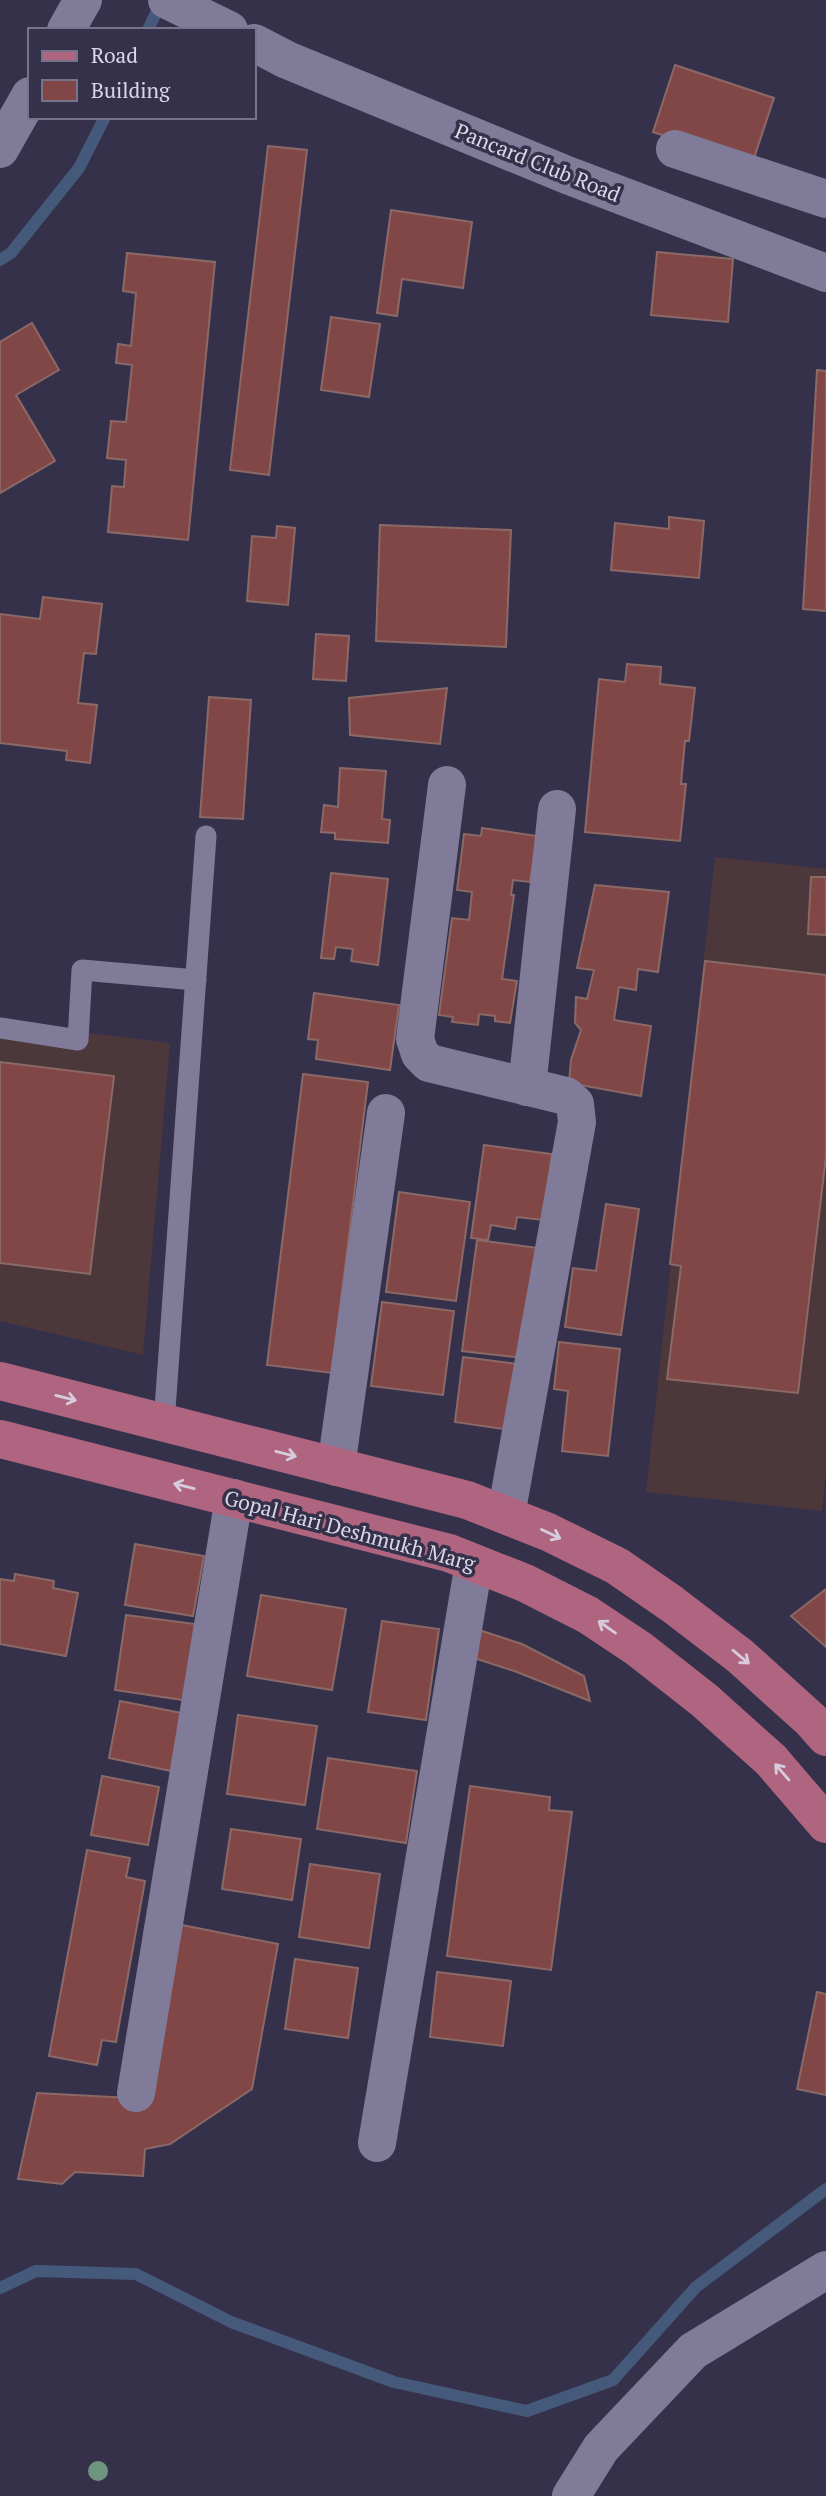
<svg xmlns="http://www.w3.org/2000/svg" width="826" height="2496" viewBox="0 0 826 2496" font-family="'PT Serif',serif">
<style>
.commercial{fill:#4c373a}
.lines{fill:none;stroke-linecap:round;stroke-linejoin:round}
.stream{stroke:#455a7a;stroke-width:12}
.building{fill:#814746;stroke:#8b6967;stroke-width:2}
.lane{stroke:#807b99;stroke-width:21}
.street{stroke:#807b99;stroke-width:38}
.secondary{stroke:#807b99;stroke-width:38}
.primary{stroke:#af657f;stroke-width:38}
.tree{fill:#6f9580}
.oneway{stroke:#d6ccde}
.labels{text-anchor:middle;dominant-baseline:central;stroke-width:7;stroke-linejoin:round;paint-order:stroke}
.street-label{font-size:21px;fill:#dad7e8;stroke:#36314b}
</style>
<rect width="100%" height="100%" fill="#36314b"/>
<!-- commercial -->
<g class="commercial">
<polygon points="715,857 826,869 826,1471 822,1511 646,1492"/>
<polygon points="0,1022 170,1043 143,1355 0,1321"/>
</g>
<g class="lines">
<!-- stream -->
<g class="stream">
<polyline points="148,30 162,0"/>
<polyline points="0,260 11,253 79,168 105,117"/>
<polyline points="0,2288 36,2271 136,2274 231,2322 394,2382 527,2411 613,2380 696,2287 826,2189"/>
</g>
</g>
<!-- building -->
<g class="building">
<polygon points="675,65 774,98 752,164 653,132"/>
<polygon points="268,146 307,150 269,475 230,470"/>
<polygon points="391,210 472,222 463,288 402,279 397,316 377,313"/>
<polygon points="657,252 733,259 728,322 651,315"/>
<polygon points="127,253 215,262 188,540 108,532 112,486 124,487 126,460 107,458 111,421 126,422 132,365 116,363 118,344 131,346 136,293 123,291"/>
<polygon points="331,317 380,324 369,397 321,390"/>
<polygon points="32,323 59,370 16,395 55,461 0,493 0,342"/>
<polygon points="817,370 826,371 826,611 803,609"/>
<polygon points="669,517 704,521 699,578 611,570 615,523 669,529"/>
<polygon points="380,525 511,530 506,647 376,641"/>
<polygon points="277,526 295,528 288,605 247,601 252,536 276,538"/>
<polygon points="43,597 102,604 96,654 84,653 78,703 97,705 90,763 66,760 67,751 0,743 0,614 40,619"/>
<polygon points="316,634 349,636 346,681 313,679"/>
<polygon points="627,664 661,667 660,684 695,688 689,741 685,741 681,784 686,784 680,841 585,832 599,679 625,682"/>
<polygon points="447,688 440,744 350,735 349,698"/>
<polygon points="209,697 251,700 243,819 200,817"/>
<polygon points="340,768 386,771 382,819 390,820 388,843 335,839 335,833 321,832 324,805 338,807"/>
<polygon points="482,828 537,836 530,882 513,880 511,895 514,895 502,979 517,981 510,1023 495,1021 495,1016 479,1014 478,1025 452,1022 453,1017 439,1015 452,918 469,920 472,892 457,890 464,834 481,836"/>
<polygon points="331,873 388,879 378,965 351,961 353,949 336,947 334,959 321,958"/>
<polygon points="811,877 826,877 826,935 808,934"/>
<polygon points="595,885 669,892 658,972 638,969 636,990 619,987 614,1020 651,1026 641,1096 569,1083 571,1060 581,1030 575,1023 576,997 587,999 594,970 577,968"/>
<polygon points="705,961 826,975 826,1156 798,1393 667,1379 681,1266 670,1264"/>
<polygon points="314,993 399,1005 390,1070 316,1059 318,1040 308,1039"/>
<polygon points="0,1062 114,1076 90,1274 0,1263"/>
<polygon points="303,1074 368,1082 332,1373 267,1365"/>
<polygon points="484,1145 552,1154 543,1220 517,1217 515,1229 491,1225 488,1240 471,1238"/>
<polygon points="399,1192 470,1202 456,1301 386,1292"/>
<polygon points="606,1204 639,1209 621,1335 565,1327 573,1268 596,1271"/>
<polygon points="477,1240 538,1248 524,1358 462,1351"/>
<polygon points="382,1302 454,1311 443,1395 371,1386"/>
<polygon points="559,1342 620,1349 608,1456 562,1451 568,1391 554,1389"/>
<polygon points="463,1357 526,1365 517,1431 455,1422"/>
<polygon points="135,1544 204,1556 193,1616 125,1605"/>
<polygon points="15,1574 54,1581 53,1588 78,1593 66,1656 0,1644 0,1579 14,1581"/>
<polygon points="826,1589 826,1647 791,1616"/>
<polygon points="261,1595 346,1609 332,1690 247,1676"/>
<polygon points="126,1615 195,1624 183,1700 115,1690"/>
<polygon points="382,1621 439,1629 426,1720 368,1712"/>
<polygon points="473,1628 522,1644 584,1676 590,1701 517,1672 468,1656"/>
<polygon points="120,1701 182,1713 171,1771 109,1758"/>
<polygon points="238,1715 317,1726 305,1805 227,1794"/>
<polygon points="328,1758 417,1771 406,1843 317,1829"/>
<polygon points="102,1776 159,1787 148,1845 91,1835"/>
<polygon points="470,1786 550,1797 549,1810 572,1812 551,1970 447,1956"/>
<polygon points="231,1829 301,1839 292,1900 222,1889"/>
<polygon points="87,1850 130,1858 126,1877 145,1881 116,2042 102,2040 97,2065 49,2056"/>
<polygon points="310,1864 380,1874 369,1948 299,1937"/>
<polygon points="182,1925 278,1944 252,2089 170,2144 145,2149 143,2176 75,2172 62,2184 18,2179 37,2093 150,2099"/>
<polygon points="295,1959 358,1968 348,2038 285,2029"/>
<polygon points="437,1972 511,1981 503,2046 430,2037"/>
<polygon points="817,1992 826,1994 826,2095 797,2089"/>
</g>
<g class="lines">
<!-- lane -->
<g class="lane">
<polyline points="0,1028 78,1040 82,970 196,980"/>
<polyline points="164,1423 206,836"/>
</g>
<!-- street -->
<g class="street">
<polyline points="675,149 826,199"/>
<polyline points="447,785 415,1039 420,1054 429,1063 566,1096 575,1104 577,1122 506,1515"/>
<polyline points="527,1087 557,809"/>
<polyline points="336,1467 386,1113"/>
<polyline points="136,2093 234,1498"/>
<polyline points="377,2143 474,1563"/>
<polyline points="571,2496 601,2448 693,2351 826,2270"/>
</g>
<!-- secondary -->
<g class="secondary">
<polyline points="167,0 229,30"/>
<polyline points="66,30 83,0"/>
<polyline points="254,43 287,60 567,175 826,273"/>
<polyline points="0,149 30,96"/>
</g>
<!-- primary -->
<g class="primary">
<polyline points="0,1381 467,1500 548,1532 617,1566 672,1604 740,1656 811,1720 826,1737"/>
<polyline points="0,1439 449,1553 525,1583 588,1615 639,1649 704,1700 771,1760 826,1824"/>
</g>
</g>
<!-- trees -->
<circle class="tree" cx="98" cy="2471" r="10"/>
<!-- one-way arrows -->
<defs><path id="oneway-shaft" d="M-6 0H5M1.5-3L5.5 0L1.5 3" fill="none" stroke-width="1.6" stroke-linecap="round" stroke-linejoin="round" transform="scale(1.75)"/></defs>
<g class="oneway">
<use href="#oneway-shaft" transform="translate(66 1398) rotate(14)"/>
<use href="#oneway-shaft" transform="translate(286 1454) rotate(14)"/>
<use href="#oneway-shaft" transform="translate(184 1486) rotate(-166)"/>
<use href="#oneway-shaft" transform="translate(551 1534) rotate(25)"/>
<use href="#oneway-shaft" transform="translate(607 1627) rotate(-145)"/>
<use href="#oneway-shaft" transform="translate(741 1657) rotate(40)"/>
<use href="#oneway-shaft" transform="translate(782 1772) rotate(-131)"/>
</g>
<g class="labels">
<!-- street labels -->
<g class="street-label">
<text transform="translate(538 162) rotate(22)">Pancard Club Road</text>
<text transform="translate(350 1530) rotate(15)">Gopal Hari Deshmukh Marg</text>
</g>
</g>
<!-- legend -->
<rect x="28" y="28" width="228" height="91" fill="#36314b" stroke="#78738a" stroke-width="2"/>
<rect x="42" y="51" width="35" height="10" fill="#af657f" stroke="#78738a" stroke-width="2"/>
<text x="91" y="63" font-size="21" fill="#dad7e8">Road</text>
<rect x="42" y="80" width="35" height="21" fill="#814746" stroke="#78738a" stroke-width="2"/>
<text x="91" y="98" font-size="21" fill="#dad7e8">Building</text>
</svg>
